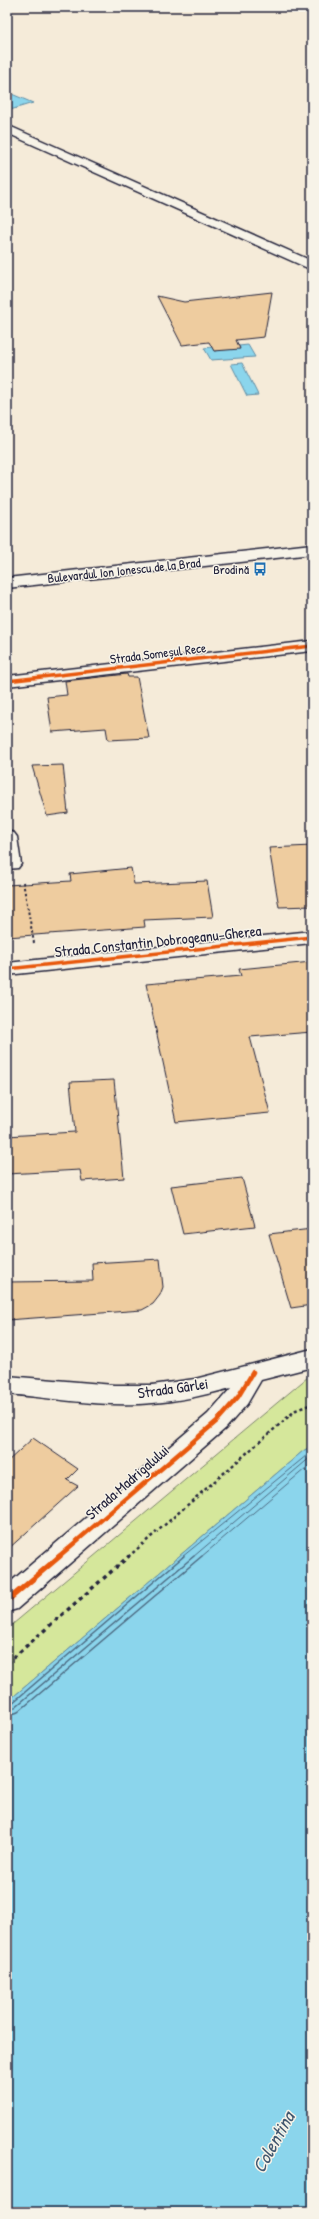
<svg xmlns="http://www.w3.org/2000/svg" width="319" height="2219" viewBox="0 0 319 2219" font-family="'Patrick Hand',sans-serif">
<style>
.green{fill:#d5e79b;stroke:#7c846b}
.water{fill:#8bd5ec;stroke:#618da5}
.lines{fill:none;stroke-linecap:round;stroke-linejoin:round}
.shore-far1{stroke:#4c6a82;stroke-width:1}
.shore{stroke:#4c6a82;stroke-width:1.5}
.building{fill:#eecc9f;stroke:#22223b}
.minor-casing{stroke:#22223b;stroke-width:3}
.major-casing{stroke:#22223b;stroke-width:3}
.path-far2{stroke:#22223b;stroke-width:2;stroke-dasharray:2.5 2.5;stroke-linecap:butt}
.path-far1{stroke:#22223b;stroke-width:2.5;stroke-dasharray:3 3;stroke-linecap:butt}
.path{stroke:#22223b;stroke-width:3.5;stroke-dasharray:4 4;stroke-linecap:butt}
.minor{fill:#f7f3e8;fill-rule:evenodd}
.major{fill:#f7f3e8;fill-rule:evenodd}
.cycleway-far2-casing{stroke:#f7f3e8;stroke-width:5.5}
.cycleway-far1-casing{stroke:#f7f3e8;stroke-width:7}
.cycleway-casing{stroke:#f7f3e8;stroke-width:8}
.cycleway-far2{stroke:#e8590c;stroke-width:3.5}
.cycleway-far1{stroke:#e8590c;stroke-width:4.5}
.cycleway{stroke:#e8590c;stroke-width:5.5}
.labels{text-anchor:middle;dominant-baseline:central;stroke-width:3;stroke-linejoin:round;paint-order:stroke}
.far-poi-label{font-size:13px;fill:#22223b;stroke:#f7f3e8;text-anchor:end}
.far-street-label{font-size:13px;fill:#22223b;stroke:#f7f3e8}
.street-label{font-size:15px;fill:#22223b;stroke:#f7f3e8}
.near-water-label{font-size:19px;font-style:italic;fill:#425870;stroke:#f7f3e8}
</style>
<rect width="100%" height="100%" fill="#f5ebd9"/>
<filter id="ink" filterUnits="userSpaceOnUse"><feTurbulence type="fractalNoise" baseFrequency=".025" numOctaves="2"/><feDisplacementMap in="SourceGraphic" scale="8" xChannelSelector="R" yChannelSelector="G"/><feConvolveMatrix kernelMatrix="1 2 1 2 8 2 1 2 1" color-interpolation-filters="sRGB"/></filter>
<g filter="url(#ink)">
<!-- green -->
<polygon class="green" points="312,1376 312,1446 303,1451 7,1702 7,1629 308,1377"/>
<!-- water -->
<g class="water">
<polygon points="7,92 33,103 7,111"/>
<polygon points="248,345 255,357 211,360 204,348 212,347 214,351 240,348 239,346"/>
<polygon points="242,363 258,395 247,396 231,364"/>
<polygon points="312,1446 312,2212 7,2212 7,1702 303,1451"/>
</g>
<g class="lines">
<!-- shore-far1 -->
<g class="shore-far1">
<polyline points="182,1557 312,1451"/>
<polyline points="193,1557 312,1456"/>
<polyline points="201,1557 312,1463"/>
</g>
<!-- shore -->
<g class="shore">
<polyline points="7,1705 11,1704 184,1556"/>
<polyline points="7,1710 14,1708 194,1556"/>
<polyline points="7,1716 18,1712 202,1556"/>
</g>
</g>
<!-- building -->
<g class="building">
<polygon points="272,292 264,337 236,340 240,349 214,351 209,342 182,345 157,296 184,302"/>
<polygon points="127,674 128,677 137,677 149,738 108,740 106,728 52,732 47,697 67,695 65,681"/>
<polygon points="63,765 68,813 47,816 32,766"/>
<polygon points="312,846 312,906 279,907 269,848"/>
<polygon points="131,868 134,884 207,881 213,917 144,920 145,927 7,937 7,885 71,881 70,874"/>
<polygon points="312,962 312,1032 250,1037 270,1113 176,1122 146,984 241,976 239,969"/>
<polygon points="114,1080 124,1178 82,1181 80,1170 7,1174 7,1136 75,1132 70,1082"/>
<polygon points="242,1178 255,1226 183,1234 171,1186"/>
<polygon points="312,1229 312,1305 291,1308 269,1234"/>
<polygon points="160,1259 163,1287 160,1295 153,1304 142,1310 7,1320 7,1282 93,1281 92,1263"/>
<polygon points="33,1438 78,1469 67,1480 78,1486 7,1550 7,1462"/>
</g>
<g class="lines">
<!-- minor casing -->
<g class="minor-casing">
<g id="minor">
<polygon points="7,125 312,261 312,270 7,133"/>
<polygon points="312,641 312,651 7,686 7,676"/>
<polygon points="7,831 14,833 17,837 21,864 18,868 7,869"/>
<polygon points="312,931 312,943 7,975 7,963"/>
<path d="M312 1349V1367L261 1380 247 1404 226 1428 17 1609 7 1612V1585L208 1414 231 1388C205 1395 180 1401 153 1403 105 1408 55 1398 7 1394V1376L114 1385H152L195 1379Z"/>
</g>
</g>
<!-- major casing -->
<g class="major-casing">
<polygon id="major" points="312,544 312,554 7,588 7,578"/>
</g>
<!-- path-far2 -->
<polyline class="path-far2" points="23,882 34,943"/>
<!-- path-far1 -->
<polyline class="path-far1" points="128,1557 296,1410 312,1404"/>
<!-- path -->
<polyline class="path" points="7,1663 129,1556"/>
<!-- minor -->
<use href="#minor" class="minor"/>
<!-- major -->
<use href="#major" class="major"/>
<!-- cycleway-far2 casing -->
<g class="cycleway-far2-casing">
<g id="cycleway-far2">
<polyline points="7,681 312,646"/>
<polyline points="7,969 312,937"/>
</g>
</g>
<!-- cycleway-far1 casing -->
<g class="cycleway-far1-casing">
<polyline id="cycleway-far1" points="58,1557 217,1421 238,1397 253,1372"/>
</g>
<!-- cycleway casing -->
<g class="cycleway-casing">
<polyline id="cycleway" points="7,1601 60,1556"/>
</g>
<!-- cycleway-far2 -->
<use href="#cycleway-far2" class="cycleway-far2"/>
<!-- cycleway-far1 -->
<use href="#cycleway-far1" class="cycleway-far1"/>
<!-- cycleway -->
<use href="#cycleway" class="cycleway"/>
</g>
</g>
<!-- icons -->
<defs>
<g id="bus-bare" transform="scale(1.08)"><path d="M-5-6H5V4H4V6H2V4H-2V6H-4V4H-5ZM-3.5-4V0h7V-4ZM-3.5 1.2v1.5H-2V1.2ZM2 1.2v1.5H3.5V1.2Z" fill="#1f6fb2" stroke="#f7f3e8" stroke-width="2.5" paint-order="stroke"/></g>
</defs>
<g fill-rule="evenodd">
<use href="#bus-bare" x="260" y="569"/>
</g>
<g class="labels">
<!-- far-poi labels -->
<g class="far-poi-label">
<text x="249" y="569">Brodină</text>
</g>
<!-- far-street labels -->
<g class="far-street-label">
<text transform="translate(124 570) rotate(-6)">Bulevardul Ion Ionescu de la Brad</text>
<text transform="translate(158 653) rotate(-7)">Strada Someșul Rece</text>
</g>
<!-- street labels -->
<g class="street-label">
<text transform="translate(158 941) rotate(-6)">Strada Constantin Dobrogeanu-Gherea</text>
<text transform="translate(173 1388) rotate(-8)">Strada Gârlei</text>
<text transform="translate(127 1482) rotate(-41)">Strada Madrigalului</text>
</g>
<!-- near-water labels -->
<g class="near-water-label">
<text transform="translate(273 2142) rotate(-61)">Colentina</text>
</g>
</g>
<!-- margin -->
<rect width="319" height="2219" fill="none" stroke="#f7f3e8" stroke-width="24"/>
<rect x="12" y="12" width="295" height="2195" fill="none" stroke="#22223b" stroke-width="1.5" filter="url(#ink)"/>
</svg>
